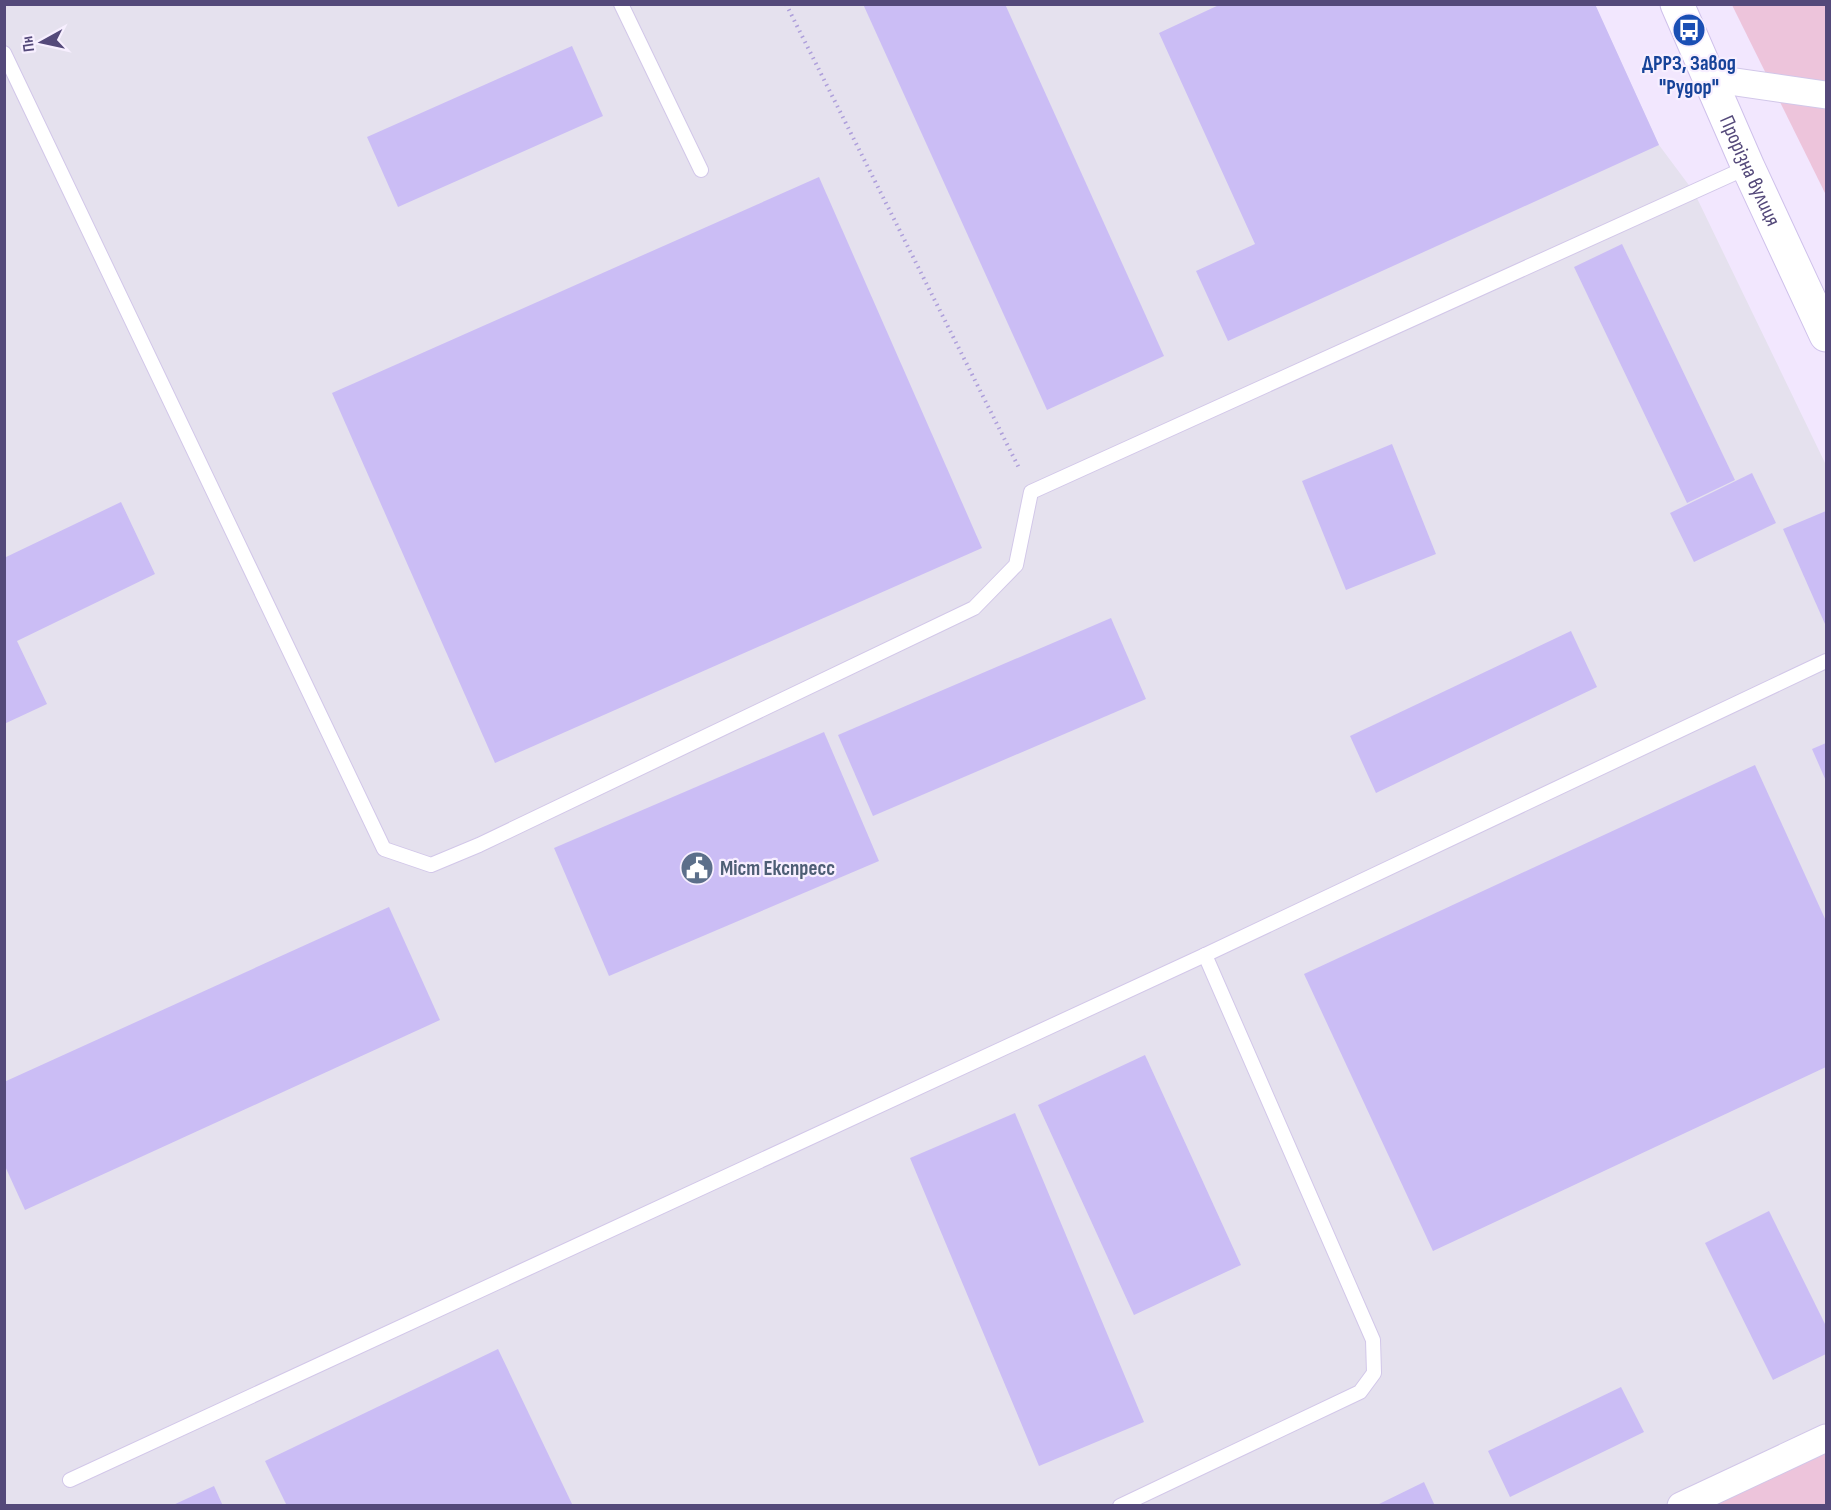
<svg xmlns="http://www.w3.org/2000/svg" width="1831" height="1510" viewBox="0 0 1831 1510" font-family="'Sofia Sans Condensed',sans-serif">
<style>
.industrial{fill:#e5e1ee}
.green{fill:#edc4db}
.building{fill:#cbbdf5}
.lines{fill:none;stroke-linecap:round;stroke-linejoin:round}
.lane-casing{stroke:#d2c7e9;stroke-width:16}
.street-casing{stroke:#d2c7e9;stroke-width:29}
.secondary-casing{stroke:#cfc1eb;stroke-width:35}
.path{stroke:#ae9fdb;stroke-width:4;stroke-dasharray:1.5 4.5;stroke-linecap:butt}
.lane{stroke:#fff;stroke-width:14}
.street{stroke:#fff;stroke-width:27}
.secondary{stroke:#fff;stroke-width:33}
.labels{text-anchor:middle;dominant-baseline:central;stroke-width:4.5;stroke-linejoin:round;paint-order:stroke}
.transit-label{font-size:21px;font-weight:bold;fill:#164399;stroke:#f7efff}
.street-label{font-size:21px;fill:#54497a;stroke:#f7efff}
.service-label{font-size:21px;font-weight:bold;fill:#4e5e75;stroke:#f7efff;text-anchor:start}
</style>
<rect width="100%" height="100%" fill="#f2e7fe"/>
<!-- industrial -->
<polygon class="industrial" points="5,5 1595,5 1659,145 1694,192 1826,465 1826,1438 1681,1506 5,1506"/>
<!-- green -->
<g class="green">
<polygon points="1732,5 1826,5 1826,195"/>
<polygon points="1826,1438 1826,1505 1681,1505"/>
</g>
<!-- building -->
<g class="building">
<polygon points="863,4 1005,4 1164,356 1047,410"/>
<polygon points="1221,4 1595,4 1659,145 1228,341 1196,271 1255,244 1159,33"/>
<polygon points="572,46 603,116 398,207 367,137"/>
<polygon points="819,177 982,548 495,763 332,393"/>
<polygon points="1622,244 1735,480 1687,503 1574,267"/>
<polygon points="1392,444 1436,554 1346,590 1302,481"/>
<polygon points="1752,473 1776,523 1694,562 1670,513"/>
<polygon points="121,502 155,574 17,641 47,704 4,724 4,558"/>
<polygon points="1826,511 1826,623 1825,624 1783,529"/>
<polygon points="1111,618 1146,699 873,816 838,735"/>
<polygon points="1571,631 1597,687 1376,793 1350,736"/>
<polygon points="824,732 879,861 609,976 554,848"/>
<polygon points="1826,743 1826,781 1812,749"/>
<polygon points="1755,765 1826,921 1826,1067 1433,1251 1304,974"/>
<polygon points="389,907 440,1020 25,1210 4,1164 4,1082"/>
<polygon points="1145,1055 1241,1265 1134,1315 1038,1105"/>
<polygon points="1015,1113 1144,1422 1039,1466 910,1158"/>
<polygon points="1769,1211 1826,1326 1826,1354 1773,1380 1705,1243"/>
<polygon points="498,1349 573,1506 287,1506 265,1461"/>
<polygon points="1621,1387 1644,1432 1510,1497 1488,1451"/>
<polygon points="1424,1482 1435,1506 1375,1506"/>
<polygon points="214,1486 223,1506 171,1506"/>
</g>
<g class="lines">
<!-- lane casing -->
<g class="lane-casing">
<g id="lane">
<polyline points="621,4 701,170"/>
<polyline points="4,53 384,849 431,865 479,845 974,608 1016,565 1031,492 1748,167"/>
<polyline points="70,1480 1205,955 1826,661"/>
<polyline points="1120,1506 1360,1392 1374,1373 1373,1340 1205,955"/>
</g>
</g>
<!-- street casing -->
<g class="street-casing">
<g id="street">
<polyline points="1708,78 1826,95"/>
<polyline points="1681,1506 1826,1438"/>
</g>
</g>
<!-- secondary casing -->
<g class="secondary-casing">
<g id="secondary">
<path id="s1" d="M1677 4 1748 167 1826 335"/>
</g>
</g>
<!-- path -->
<polyline class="path" points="786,4 1020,470"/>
<!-- lane -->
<use href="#lane" class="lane"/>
<!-- street -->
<use href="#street" class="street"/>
<!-- secondary -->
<use href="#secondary" class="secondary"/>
</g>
<!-- icons -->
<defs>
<g id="bus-disc" transform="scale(1.725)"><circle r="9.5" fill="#1a4fb4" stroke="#f7efff"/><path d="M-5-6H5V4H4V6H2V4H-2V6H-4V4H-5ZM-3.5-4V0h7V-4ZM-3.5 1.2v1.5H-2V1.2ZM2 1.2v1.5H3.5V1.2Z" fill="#fff"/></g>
<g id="civic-disc" transform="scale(1.725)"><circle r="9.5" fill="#5c6f8a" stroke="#f7efff"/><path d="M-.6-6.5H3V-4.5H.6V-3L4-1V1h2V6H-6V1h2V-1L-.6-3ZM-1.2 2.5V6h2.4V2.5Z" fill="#fff"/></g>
</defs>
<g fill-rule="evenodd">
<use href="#bus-disc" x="1689" y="30"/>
<use href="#civic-disc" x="697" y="868"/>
</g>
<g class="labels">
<!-- transit labels -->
<g class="transit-label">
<text x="1689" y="63">ДРРЗ, Завод<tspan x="1689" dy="24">"Рудор"</tspan></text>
</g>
<!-- street labels -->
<g class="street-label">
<text stroke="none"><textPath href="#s1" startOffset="182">Прорізна вулиця</textPath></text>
</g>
<!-- service labels -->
<g class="service-label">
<text x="720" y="868">Міст Експресс</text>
</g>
</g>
<!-- border -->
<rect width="1831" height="1510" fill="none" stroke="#54497a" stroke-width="12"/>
<!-- north arrow -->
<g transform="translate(42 42) rotate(262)" stroke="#f7efff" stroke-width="4.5" paint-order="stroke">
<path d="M0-4.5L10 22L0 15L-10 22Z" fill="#54497a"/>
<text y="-9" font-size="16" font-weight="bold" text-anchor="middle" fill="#54497a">Пн</text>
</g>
</svg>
